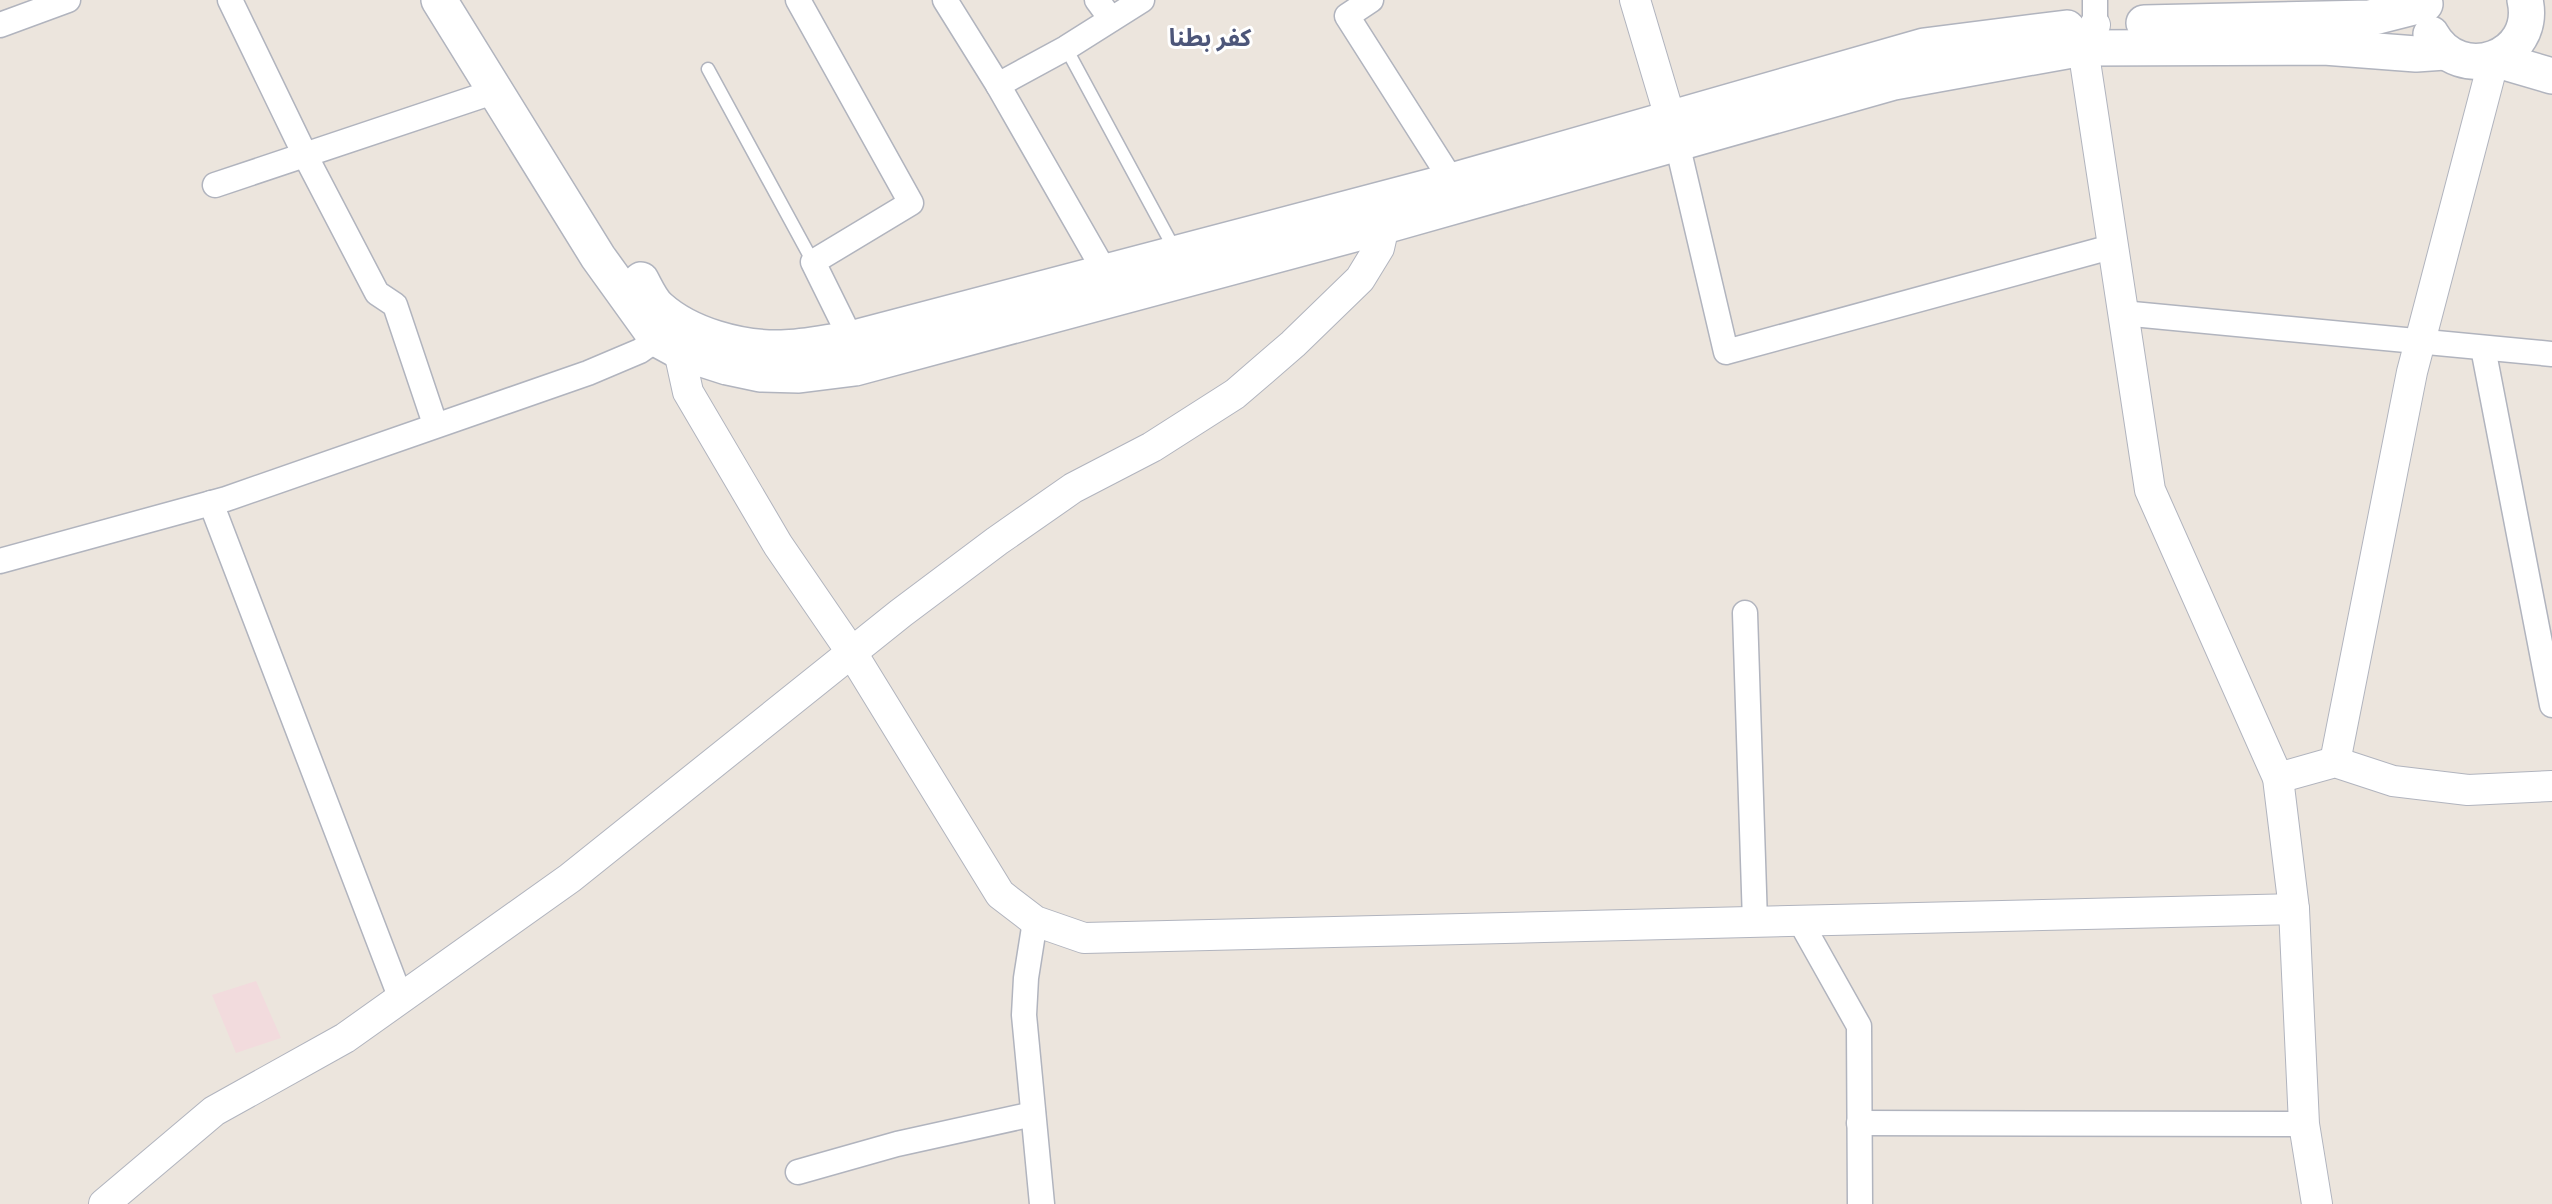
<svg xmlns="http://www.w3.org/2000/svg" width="2552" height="1204" viewBox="0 0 2552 1204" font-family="Cabin,'Noto Sans Arabic',sans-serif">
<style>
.medical{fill:#f2dbdd}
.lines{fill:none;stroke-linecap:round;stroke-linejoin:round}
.service-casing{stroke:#b1b4be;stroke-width:15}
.minor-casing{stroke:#b1b4be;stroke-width:27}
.tertiary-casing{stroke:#b1b4be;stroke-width:32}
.secondary-casing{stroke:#b1b4be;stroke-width:38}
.service{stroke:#fff;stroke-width:12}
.minor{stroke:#fff;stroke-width:24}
.tertiary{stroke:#fff;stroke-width:30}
.secondary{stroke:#fff;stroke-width:35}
.labels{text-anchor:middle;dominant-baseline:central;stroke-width:6;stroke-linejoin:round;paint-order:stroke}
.quarter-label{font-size:24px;font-weight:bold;fill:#4d5679;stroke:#fff}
</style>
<rect width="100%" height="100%" fill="#ece5dd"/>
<!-- medical -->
<polygon class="medical" points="256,981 281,1038 236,1053 212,995"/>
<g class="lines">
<!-- service casing -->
<g class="service-casing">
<g id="service">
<polyline points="1066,48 1175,250"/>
<polyline points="708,69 813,262"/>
</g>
</g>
<!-- minor casing -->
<g class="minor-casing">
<g id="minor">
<polyline points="230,0 305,155 377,293 395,305 435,424"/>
<polyline points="798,0 911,203 813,262 851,339"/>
<polyline points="945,0 998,85 1105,272"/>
<polyline points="1097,0 1111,19"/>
<polyline points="1371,0 1347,16 1452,181"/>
<polyline points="2095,0 2095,25"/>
<polyline points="0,25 68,0"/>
<polyline points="998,85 1066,48 1142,0"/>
<polyline points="1677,143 1726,352 2111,247"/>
<polyline points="215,185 496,91"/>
<polyline points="2122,313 2552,354"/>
<polyline points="2483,348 2552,705"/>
<polyline points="211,503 401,999"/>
<polyline points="0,561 226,499 588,373 640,351 657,339"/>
<polyline points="1745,613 1755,922"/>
<polyline points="1035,921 1026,978 1024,1015 1042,1204"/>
<polyline points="1800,921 1859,1026 1860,1204"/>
<polyline points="1859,1123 2304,1124"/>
<polyline points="798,1172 897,1144 1033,1114"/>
</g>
</g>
<!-- tertiary casing -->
<g class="tertiary-casing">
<g id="tertiary">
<polyline points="1635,0 1677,141"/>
<polyline points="2095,25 2083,48 2150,490 2278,778 2294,909 2304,1124 2317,1204"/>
<polyline points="679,351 688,392 778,545 852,653 1000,894 1035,921 1084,938 2294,909"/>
<polyline points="2335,762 2412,372 2494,59"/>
<polyline points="2278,778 2335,762 2393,781 2468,790 2552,786"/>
<polyline points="104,1204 214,1111 345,1038 570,878 901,613 997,541 1073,488 1152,447 1235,394 1293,344 1360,279 1379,248 1384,226"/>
</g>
</g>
<!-- secondary casing -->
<g class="secondary-casing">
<g id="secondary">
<polyline points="439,0 598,257 657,339 679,351 696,357 727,367 760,374 799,375 855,368 1384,226 1894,82 2083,48 2324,47 2416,54 2445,52"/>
<polyline points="2144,23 2370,18 2425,4"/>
<path d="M2431 34C2460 86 2538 58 2525 0"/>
<polyline points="2494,59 2552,76"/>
<path d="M641 280C646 289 651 301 659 308 689 335 740 349 781 348 804 348 828 342 851 339L1452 181 1924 46 2067 28"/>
</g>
</g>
<!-- service -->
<use href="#service" class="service"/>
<!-- minor -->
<use href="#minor" class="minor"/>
<!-- tertiary -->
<use href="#tertiary" class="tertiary"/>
<!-- secondary -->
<use href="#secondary" class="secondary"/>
</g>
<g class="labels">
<!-- quarter labels -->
<g class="quarter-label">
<text x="1210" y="37">كفر بطنا</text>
</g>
</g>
</svg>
